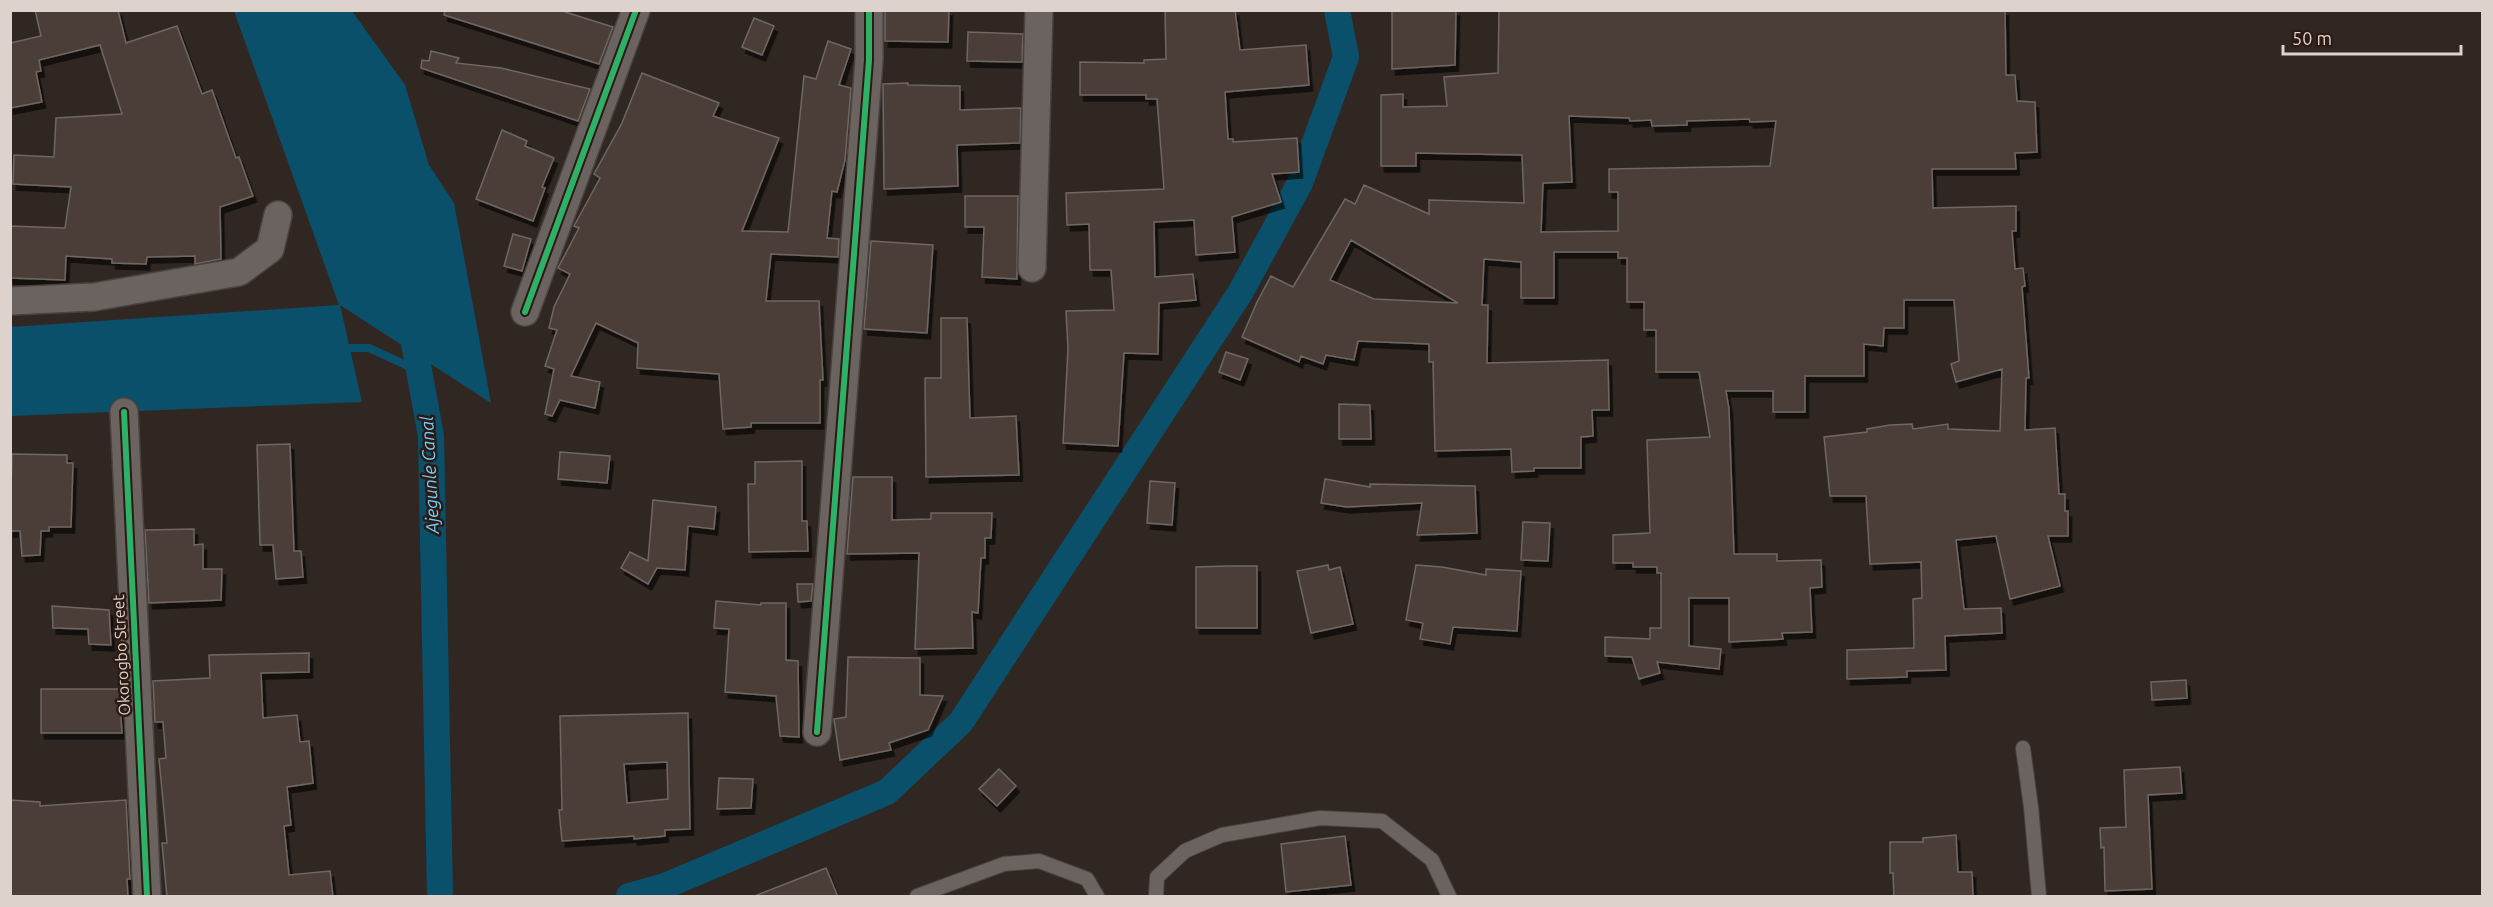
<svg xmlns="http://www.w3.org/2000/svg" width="2493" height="907" viewBox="0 0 2493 907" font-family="Ubuntu,sans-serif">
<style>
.water{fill:#0b506a}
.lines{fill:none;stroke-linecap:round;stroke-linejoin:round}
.stream{stroke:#0b506a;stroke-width:8}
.canal{stroke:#0b506a;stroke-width:26}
.building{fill:#4c3e38;stroke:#6f6662;stroke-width:1.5;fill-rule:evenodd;filter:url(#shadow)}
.lane-casing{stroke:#4b423f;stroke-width:16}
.street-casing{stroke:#4b423f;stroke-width:30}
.lane{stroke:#6b6360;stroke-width:14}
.street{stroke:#6b6360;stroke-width:27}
.cycleway-casing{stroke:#2c1a13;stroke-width:10}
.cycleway{stroke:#2db169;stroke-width:6}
.labels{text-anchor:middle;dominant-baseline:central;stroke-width:5;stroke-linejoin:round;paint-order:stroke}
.street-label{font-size:16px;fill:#ded2cd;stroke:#2c1a13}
.water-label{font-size:18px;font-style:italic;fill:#6fcffe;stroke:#2c1a13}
</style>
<defs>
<filter id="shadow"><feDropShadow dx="3.5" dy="6" stdDeviation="0" flood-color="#0009"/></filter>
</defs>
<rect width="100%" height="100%" fill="#302723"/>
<!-- water -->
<polygon class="water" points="234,11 352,11 405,85 429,165 454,203 491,403 340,305 362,402 11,416 10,327 339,305"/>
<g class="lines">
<!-- stream -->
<polyline class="stream" points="342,348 369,348 419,371"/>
<!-- canal -->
<g class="canal">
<polyline points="410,321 431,436 440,896"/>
<polyline points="629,896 665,886 887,792 961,722 1240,293 1300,183 1346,57 1337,10"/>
</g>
</g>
<!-- building -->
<g class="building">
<polygon points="35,10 118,10 126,43 177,26 202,94 212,90 236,158 239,157 253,196 220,207 221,259 195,264 195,256 147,257 146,264 112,263 112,259 66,256 65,280 10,278 10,226 65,228 71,187 13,184 14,155 54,157 56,118 122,114 100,45 39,60 41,71 36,72 42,102 10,108 10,43 41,36"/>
<polygon points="445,10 559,10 613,27 599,64 444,15"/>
<polygon points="885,10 949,10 948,42 885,41"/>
<polygon points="1165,10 1235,10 1240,50 1306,45 1309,85 1225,92 1228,139 1233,139 1233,142 1297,138 1299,172 1272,174 1281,202 1232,217 1235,252 1196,255 1194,220 1154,222 1155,277 1193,274 1196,300 1159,303 1158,354 1124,353 1118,446 1063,443 1068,349 1066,311 1114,310 1111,270 1090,270 1089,224 1067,225 1066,193 1164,189 1157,99 1146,99 1146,95 1080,95 1080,62 1144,63 1144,60 1166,59"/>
<polygon points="1392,10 1456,10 1455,65 1392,69"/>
<path d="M1499 10H2005L2006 75H2015L2017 101 2035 102 2037 152 2015 153 2016 169H1932L1933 208 2016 206V231H2012L2015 269 2023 268 2025 286 2022 287 2029 378H2026L2025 430 2055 428 2059 494H2065V511H2068V536H2048L2060 586 2010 599 1996 536 1956 540 1964 609 2001 608 2002 633 1945 636 1946 670 1907 671V677L1847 679V650L1914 648 1913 599 1922 598 1921 562 1870 564 1866 496H1830L1824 437 1867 432V429L1890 425 1912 424 1913 429 1948 424V429L2000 431 2002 369 1956 382 1951 364 1959 361 1954 300H1904V328H1884L1883 346 1864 344V376H1805V412H1773V391H1726L1729 409 1734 554H1777V561L1821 560 1822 587 1810 588 1812 632 1782 633 1783 639 1729 642V598H1689V646L1721 649 1719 669 1657 662 1660 673 1639 679 1632 657 1605 656V637L1650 639V628H1661V573H1657V567H1633V563H1613V535L1650 533 1647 440 1710 437 1699 372H1656V330H1644V302H1627V258H1618V252H1554V298H1521V262L1484 259 1482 305H1488L1487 363 1608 360 1609 410H1592L1593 436 1581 437V468H1534V471L1512 472 1511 449 1435 451 1433 362H1429V344L1358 341 1354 360 1326 355 1323 364 1301 356 1299 362 1242 337 1257 302 1271 276 1293 287 1345 199 1355 204 1364 185 1429 214V200L1524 203 1522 155 1416 153V166H1381V95L1403 94V107L1447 106 1444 77 1498 73ZM1569 116 1629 118 1630 121 1651 120 1652 126 1687 125V121L1749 119 1750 122 1776 121 1770 166 1609 169V192H1618V231L1541 232 1543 183 1572 182ZM1351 240 1458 303 1374 299 1330 280Z"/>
<polygon points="754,18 774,26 762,55 742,47"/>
<polygon points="968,32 1023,34 1022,62 967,61"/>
<polygon points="828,41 851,49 839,85 851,88 845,160 837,192 832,191 827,238 839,239 838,257 771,254 766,301 819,301 823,380 820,380 820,423 751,423 751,427 723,429 719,374 637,368 638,343 596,323 571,376 600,382 595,408 560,400 552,416 545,414 554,369 545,366 557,330 549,328 554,307 570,274 558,268 579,228 574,226 600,178 594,174 622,123 642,73 719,103 713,116 779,138 742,231 788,232 804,76 816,79"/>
<polygon points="431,51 459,58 456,63 501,68 590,89 578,121 421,68 422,60 429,61"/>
<polygon points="908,83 908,85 960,86 960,110 1021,108 1020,143 957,145 958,186 884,189 883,84"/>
<polygon points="502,130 527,141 525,146 554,158 542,187 545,188 533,221 476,199"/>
<polygon points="965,196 1018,196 1017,279 982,277 984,227 965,227"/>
<polygon points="513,234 531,239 522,271 504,266"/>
<polygon points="871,241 933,245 927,333 864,329"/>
<polygon points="941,318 967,318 970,418 1016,416 1019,475 926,477 925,378 941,378"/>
<polygon points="1226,352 1248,359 1240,380 1219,372"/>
<polygon points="1339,404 1370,405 1371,439 1339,439"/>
<polygon points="290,444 294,551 301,551 303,577 276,579 273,545 260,545 257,445"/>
<polygon points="560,452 610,456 607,483 558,479"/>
<polygon points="12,454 67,455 67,463 73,463 71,527 49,527 49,531 41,531 40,555 22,556 20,531 10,531"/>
<polygon points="802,461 802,521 807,521 808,551 749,552 748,484 755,484 755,462"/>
<polygon points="853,477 892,477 892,520 931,519 931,513 992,513 991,538 985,538 985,558 981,558 978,613 972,612 973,648 915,649 919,553 847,554"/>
<polygon points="1325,479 1370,487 1370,484 1475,486 1477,533 1417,535 1422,503 1347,507 1321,503"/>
<polygon points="1150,481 1175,483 1172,525 1147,523"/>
<polygon points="653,500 716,507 714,529 688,526 685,570 657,568 648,584 621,568 630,552 648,561"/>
<polygon points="1523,522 1550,523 1548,561 1521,560"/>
<polygon points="194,529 194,545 203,544 203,569 222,569 221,600 149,603 145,530"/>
<polygon points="1328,565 1329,570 1340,567 1353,624 1311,633 1297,571"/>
<polygon points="1416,565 1442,567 1486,575 1486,569 1521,571 1517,631 1453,627 1450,644 1420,639 1423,623 1406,620"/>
<polygon points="1228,566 1257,566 1257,628 1196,628 1196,567"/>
<polygon points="797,584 813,584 811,601 798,602"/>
<polygon points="716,601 761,605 761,603 786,603 786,660 798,661 799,737 780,736 776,696 725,692 729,629 714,628"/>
<polygon points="52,606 109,610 111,645 89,644 88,629 53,628"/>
<polygon points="309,653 309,672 261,673 263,718 297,715 300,742 309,741 313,783 287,787 291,825 284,826 289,875 330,871 333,897 167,897 162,843 167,843 159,759 166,758 163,722 155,722 153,681 210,678 209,655"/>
<polygon points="848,657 920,658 920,695 943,696 928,730 889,743 891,750 840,760 834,719 846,717"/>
<polygon points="2186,680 2187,698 2152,700 2151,682"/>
<polygon points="41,689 119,689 122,733 41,733"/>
<path d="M688 713 690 829 665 830V836L634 839V836L562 841 559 810H562L560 716ZM667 762 668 799 627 803 624 764Z"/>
<polygon points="2180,767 2182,793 2148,795 2152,889 2105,891 2104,847 2101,848 2100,828 2126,827 2124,770"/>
<polygon points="999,769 1016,786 997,806 979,789"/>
<polygon points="719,778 753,779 751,808 717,809"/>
<polygon points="10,800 40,802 40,806 126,800 130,879 127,879 128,897 10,897"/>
<polygon points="1956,835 1958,872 1972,872 1973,897 1894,897 1893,873 1890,873 1890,842 1923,842 1923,838"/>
<polygon points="1345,836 1351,885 1286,892 1281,844"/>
<polygon points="826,868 838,897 757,897 757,895"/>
</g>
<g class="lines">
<!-- lane casing -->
<g class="lane-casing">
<g id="lane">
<polyline points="2023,748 2031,807 2039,896"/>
<polyline points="917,896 1004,864 1039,861 1087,879 1097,896"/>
<polyline points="1156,896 1157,877 1185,851 1222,835 1320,818 1382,821 1432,860 1449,896"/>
</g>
</g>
<!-- street casing -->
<g class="street-casing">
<g id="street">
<polyline points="1032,268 1039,10"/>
<polyline points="10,301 94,297 239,272 270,249 278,215"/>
<polyline points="525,312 636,10"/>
<polyline points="124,412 147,896"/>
<polyline points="817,732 869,60 869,10"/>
</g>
</g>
<!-- lane -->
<use href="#lane" class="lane"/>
<!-- street -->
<use href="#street" class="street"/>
<!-- cycleway casing -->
<g class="cycleway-casing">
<g id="cycleway">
<polyline points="525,312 636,10"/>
<polyline points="124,412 147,896"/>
<polyline points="817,732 869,60 869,10"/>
</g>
</g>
<!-- cycleway -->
<use href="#cycleway" class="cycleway"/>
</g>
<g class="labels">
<!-- street labels -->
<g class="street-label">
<text transform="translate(121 655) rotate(-93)">Okorogbo Street</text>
</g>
<!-- water labels -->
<g class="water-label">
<text transform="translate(429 475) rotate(-93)">Ajegunle Canal</text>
</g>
</g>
<!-- border -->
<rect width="2493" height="907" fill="none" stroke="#ded2cd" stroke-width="24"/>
<!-- scale -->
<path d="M2283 45v9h178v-9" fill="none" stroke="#ded2cd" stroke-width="3"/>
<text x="2292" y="45" font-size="18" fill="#ded2cd" stroke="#2c1a13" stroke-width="4.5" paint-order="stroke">50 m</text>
</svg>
